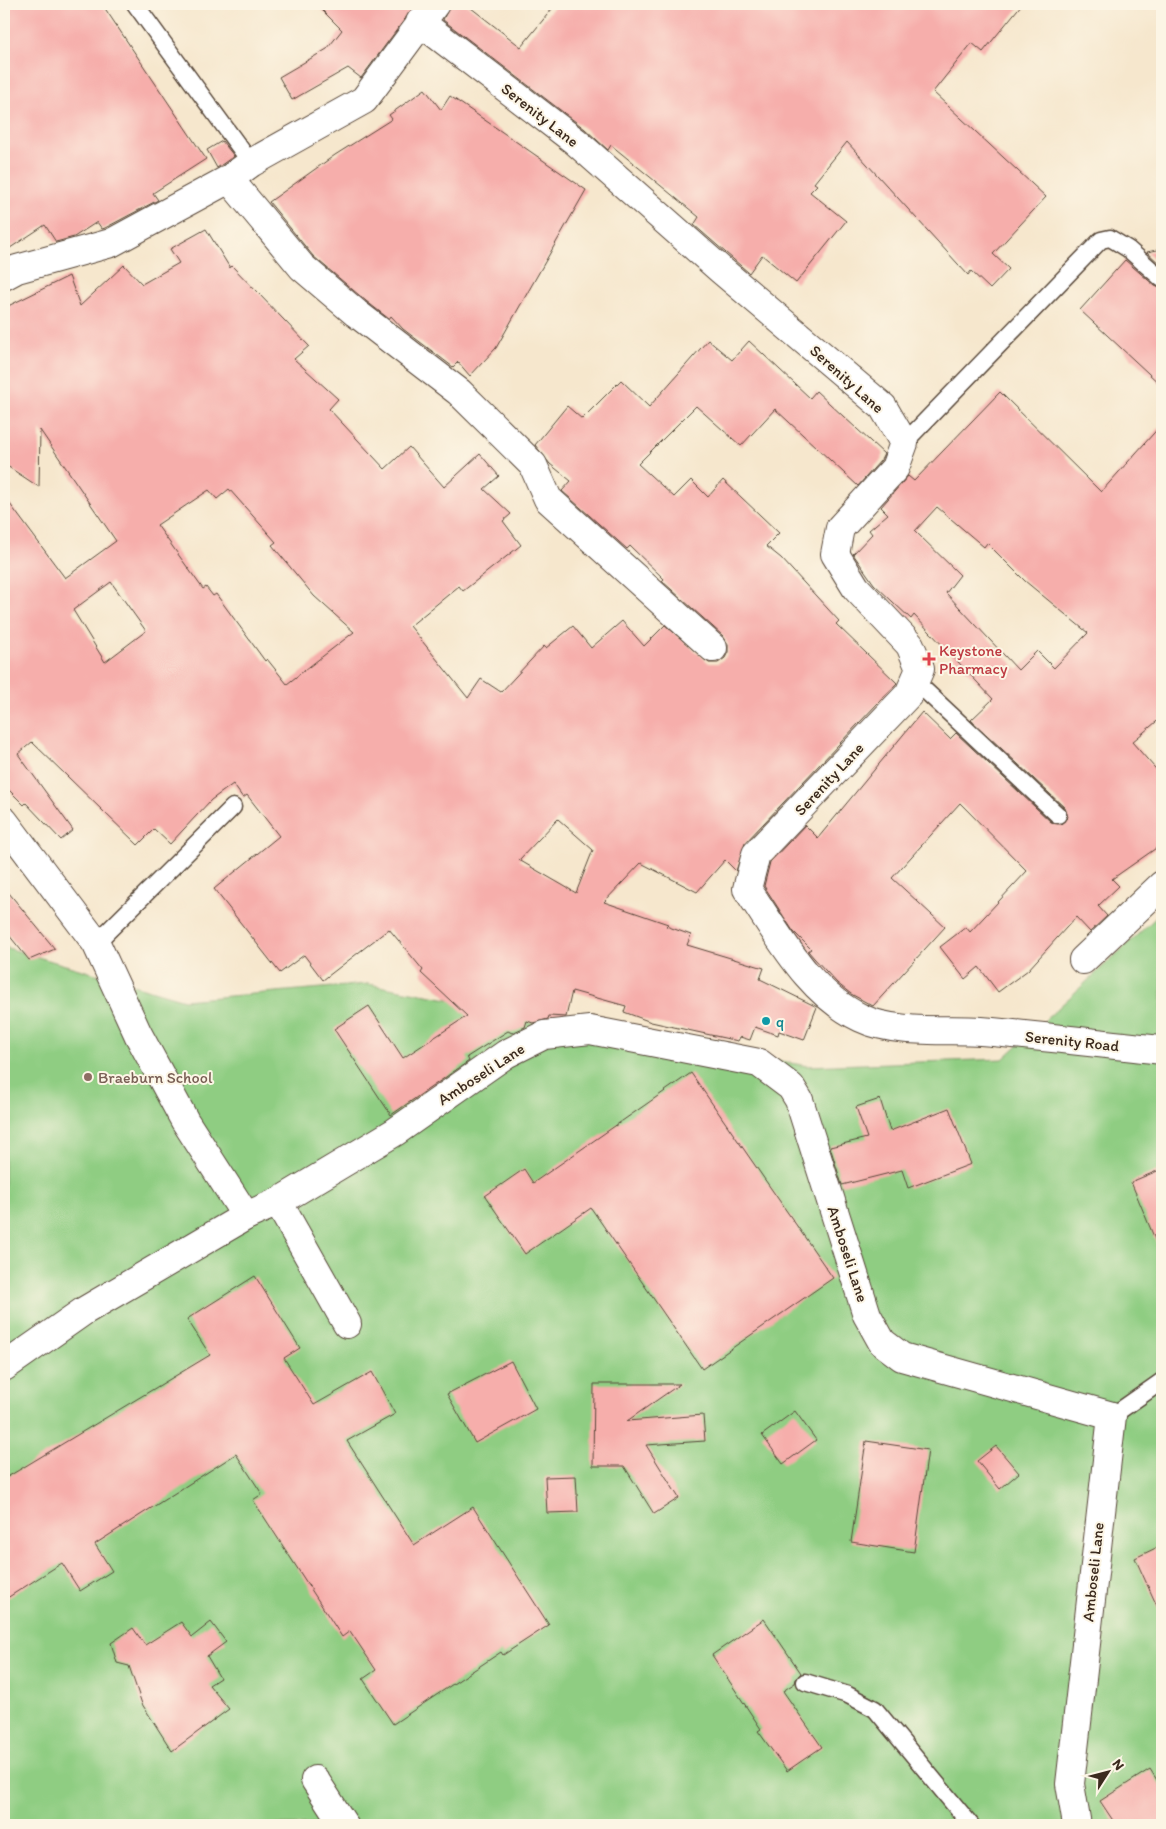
<svg xmlns="http://www.w3.org/2000/svg" width="1166" height="1829" viewBox="0 0 1166 1829" font-family="Itim,sans-serif">
<style>
.green{fill:#8fcd82;stroke:#657c50}
.building{fill:#f6aeab;fill-rule:evenodd}
.lines{fill:none;stroke-linecap:round;stroke-linejoin:round}
.service-casing{stroke:#574638;stroke-width:19}
.minor-casing{stroke:#574638;stroke-width:30}
.service{stroke:#fff;stroke-width:16}
.minor{stroke:#fff;stroke-width:28}
.health-dot{fill:#e0444e;stroke:#fcf5e5;stroke-width:2}
.culture-dot{fill:#0f9aa8;stroke:#fcf5e5;stroke-width:2}
.education-dot{fill:#8d6e63;stroke:#fcf5e5;stroke-width:2}
.labels{text-anchor:middle;dominant-baseline:central;stroke-width:4;stroke-linejoin:round;paint-order:stroke}
.street-label{font-size:16px;fill:#3b2a1e;stroke:#fcf5e5}
.health-label{font-size:16px;fill:#be3a42;stroke:#fcf5e5;text-anchor:start}
.culture-label{font-size:16px;fill:#0d838f;stroke:#fcf5e5;text-anchor:start}
.education-label{font-size:16px;fill:#785e54;stroke:#fcf5e5;text-anchor:start}
</style>
<rect width="100%" height="100%" fill="#fcf5e5"/>
<filter id="ink" filterUnits="userSpaceOnUse"><feTurbulence type="fractalNoise" baseFrequency=".02" numOctaves="2"/><feDisplacementMap in="SourceGraphic" scale="10" xChannelSelector="R" yChannelSelector="G"/><feConvolveMatrix kernelMatrix="1 2 1 2 8 2 1 2 1" color-interpolation-filters="sRGB"/></filter>
<filter id="wash" filterUnits="userSpaceOnUse"><feTurbulence type="fractalNoise" baseFrequency=".0096" numOctaves="4" result="noise"/><feDisplacementMap in="SourceGraphic" scale="20" xChannelSelector="R" yChannelSelector="G"/><feGaussianBlur stdDeviation="1.12" result="paint"/><feColorMatrix in="noise" values="0 0 0 0 0 0 0 0 0 0 0 0 0 0 0 0 0 1.4 0 .05"/><feComposite in="paint" operator="in"/></filter>
<g filter="url(#wash)">
<rect width="100%" height="100%" fill="#f6e7cd"/>
<!-- green -->
<polygon class="green" points="1162,912 1162,1825 4,1825 4,947 184,1000 368,984 807,1066 1003,1059"/>
<g id="blocks">
<!-- building -->
<g class="building">
<polygon points="4,4 102,4 206,159 153,193 158,200 105,228 102,229 97,222 74,237 56,242 45,225 4,252"/>
<polygon points="316,4 416,4 361,78 348,68 292,100 279,77 327,49 342,30"/>
<polygon points="450,4 466,4 521,47 556,4 1022,4 983,52 972,43 933,92 1046,197 993,254 1009,269 990,289 971,271 968,275 847,142 814,183 817,185 810,192 846,221 796,283 762,255 749,273 694,225 699,217 611,145 608,150 585,129 443,20"/>
<polygon points="425,89 441,110 450,96 586,190 496,348 470,376 458,362 453,367 403,329 391,316 389,319 366,301 313,256 269,202 335,155 392,119 389,115"/>
<polygon points="222,141 234,156 217,168 207,150"/>
<path d="M206 229 230 268 232 266 309 346 294 359 338 399 329 409 385 469 409 447 444 487 480 454 499 476 484 489 511 514 503 521 521 545 463 591 459 586 410 626 468 698 481 679 501 692 544 646 546 648 573 626 591 648 622 621 644 646 665 625 709 663H718L725 658 728 652V644L723 636 662 581 664 579 630 546 627 549 562 491 571 481 550 464 535 445 567 406 582 419 621 380 649 407 708 340 732 360 749 341 810 398 816 391 884 454 881 460 858 486 775 409 741 446 696 406 638 464 674 497 691 480 708 497 723 480 779 533 766 546 781 558 839 621 836 624 897 683 745 843 736 871 725 860 697 892 641 863 604 902 668 924 666 926 691 935 687 945 764 968 760 979 817 1007 804 1040 779 1031 778 1035 755 1027 750 1040 740 1037 738 1041 651 1022 624 1012 626 1006 572 991 566 1017 549 1016 548 1019 533 1023 527 1021 525 1027 512 1033 508 1031 467 1057 469 1061 391 1115 334 1029 369 1006 403 1058 467 1016 421 973 423 970 389 929 323 980 304 955 280 973 214 889 279 836 247 795 243 798 233 784 211 800 170 844 154 829 138 845 32 742 18 754 73 830 61 840 26 803 24 805 4 785V496L65 578 116 541 40 430 39 487 4 464V308L69 276 80 306 124 265 142 284 179 263 170 249ZM229 489 276 542 272 545 314 596 354 632 287 684 267 659 265 661 216 594 213 596 206 587 203 589 157 525 209 490 217 499ZM111 582 146 631 105 662 73 610ZM558 819 593 850 576 893 519 860Z"/>
<polygon points="1162,249 1162,266 1147,252"/>
<polygon points="1125,260 1155,286 1162,289 1162,386 1080,310"/>
<path d="M1000 392 1101 492 1162 424V717L1132 742 1162 776V844L1112 879 1119 886 1098 906 1107 916 1090 932 1076 917 1028 970 998 992 979 967 965 979 940 947 966 927 970 932 1027 871 960 803 892 878 945 927 873 1006 851 994 837 983 814 958 808 951 811 949 793 931 764 886 770 862 805 825 818 838 922 712 950 739 956 733 1051 822 1061 824 1068 817 1065 808 971 720 993 699 914 615 911 619 874 584 853 554 872 534 869 530 888 514 881 507 908 476 914 481ZM937 507 984 547 987 543 1025 581 1088 633 1054 668 1037 651 1018 670 946 593 960 575 915 531Z"/>
<polygon points="4,887 55,949 29,960 4,929"/>
<polygon points="691,1073 833,1278 702,1369 591,1208 525,1254 485,1196 524,1169 533,1183"/>
<polygon points="880,1099 890,1131 949,1108 971,1164 908,1188 902,1170 842,1185 830,1147 867,1138 856,1107"/>
<polygon points="1162,1169 1162,1256 1131,1182"/>
<polygon points="255,1276 300,1348 284,1358 314,1405 372,1372 395,1414 347,1441 414,1545 473,1507 549,1625 503,1655 501,1652 393,1724 363,1679 376,1670 350,1631 342,1637 253,1500 262,1494 236,1454 95,1544 112,1571 80,1591 62,1563 4,1600 4,1479 210,1355 187,1319"/>
<polygon points="511,1361 536,1409 475,1443 447,1394"/>
<polygon points="594,1384 680,1384 627,1421 703,1415 705,1441 646,1445 679,1498 654,1514 624,1466 593,1466"/>
<polygon points="795,1411 816,1440 783,1464 762,1435"/>
<polygon points="866,1441 928,1450 914,1552 851,1542"/>
<polygon points="996,1446 1019,1473 1000,1489 977,1461"/>
<polygon points="576,1476 578,1512 547,1513 545,1477"/>
<polygon points="1162,1545 1162,1617 1135,1558"/>
<polygon points="764,1619 801,1673 796,1679 795,1683 783,1691 822,1747 787,1771 758,1731 761,1729 712,1655"/>
<polygon points="181,1622 192,1637 211,1622 226,1642 207,1656 220,1678 209,1685 229,1709 172,1751 142,1704 129,1666 117,1663 111,1643 133,1628 145,1645"/>
<polygon points="1150,1769 1162,1788 1162,1825 1116,1825 1100,1801"/>
</g>
</g>
</g>
<g filter="url(#ink)">
<use href="#blocks" fill-opacity="0" stroke="#574638" stroke-width="1"/>
<g class="lines">
<!-- service casing -->
<g class="service-casing">
<g id="service">
<polyline points="135,4 251,163"/>
<polyline points="904,443 1101,240 1110,238 1128,249 1162,279"/>
<polyline points="915,681 1058,815"/>
<polyline points="96,943 233,807"/>
<polyline points="1112,1416 1162,1381"/>
<polyline points="805,1682 848,1695 875,1709 971,1825"/>
</g>
</g>
<!-- minor casing -->
<g class="minor-casing">
<g id="minor">
<path d="M420 22 575 141 721 270 883 407 904 443 895 468 840 528 835 554 856 588 910 645 920 669 909 694 756 854 747 889C779 935 807 992 861 1018 894 1034 945 1029 981 1031 1042 1036 1102 1044 1162 1050"/>
<polyline points="229,179 302,267 356,313 459,392 533,465 548,499 713,648"/>
<polyline points="4,276 17,269 111,243 229,179 251,163 364,100 435,4"/>
<polyline points="4,821 96,943 138,1034 185,1121 246,1216"/>
<polyline points="1083,960 1162,885"/>
<polyline points="278,1202 347,1324"/>
<polyline points="4,1367 84,1311 246,1216 278,1202 395,1132 506,1054 544,1035 590,1030 759,1063 791,1087 799,1100 867,1315 882,1342 902,1357 1112,1416 1070,1784 1077,1825"/>
<polyline points="315,1780 344,1825"/>
</g>
</g>
<!-- service -->
<use href="#service" class="service"/>
<!-- minor -->
<use href="#minor" class="minor"/>
</g>
</g>
<!-- markers -->
<path class="health-dot" d="M926.5 651.5h5v5h5v5h-5v5h-5v-5h-5v-5h5z"/>
<circle class="culture-dot" cx="766" cy="1021" r="5"/>
<circle class="education-dot" cx="88" cy="1077" r="5"/>
<g class="labels">
<!-- street labels -->
<g class="street-label">
<text transform="translate(540 115) rotate(38)">Serenity Lane</text>
<text transform="translate(847 379) rotate(42)">Serenity Lane</text>
<text transform="translate(829 779) rotate(-47)">Serenity Lane</text>
<text transform="translate(1072 1041) rotate(6)">Serenity Road</text>
<text transform="translate(481 1074) rotate(-33)">Amboseli Lane</text>
<text transform="translate(848 1254) rotate(72)">Amboseli Lane</text>
<text transform="translate(1093 1572) rotate(-84)">Amboseli Lane</text>
</g>
<!-- health labels -->
<g class="health-label">
<text x="939" y="650">Keystone<tspan x="939" dy="18">Pharmacy</tspan></text>
</g>
<!-- culture labels -->
<g class="culture-label">
<text x="776" y="1021">q</text>
</g>
<!-- education labels -->
<g class="education-label">
<text x="98" y="1077">Braeburn School</text>
</g>
</g>
<!-- margin -->
<rect width="1166" height="1829" fill="none" stroke="#fcf5e5" stroke-width="20"/>
<!-- north arrow -->
<g transform="translate(1108 1772) rotate(54)" stroke="#fcf5e5" stroke-width="4" paint-order="stroke">
<path d="M0-4L9 19L0 12L-9 19Z" fill="#3b2a1e"/>
<text y="-8" font-size="14" font-weight="bold" text-anchor="middle" fill="#3b2a1e">N</text>
</g>
</svg>
